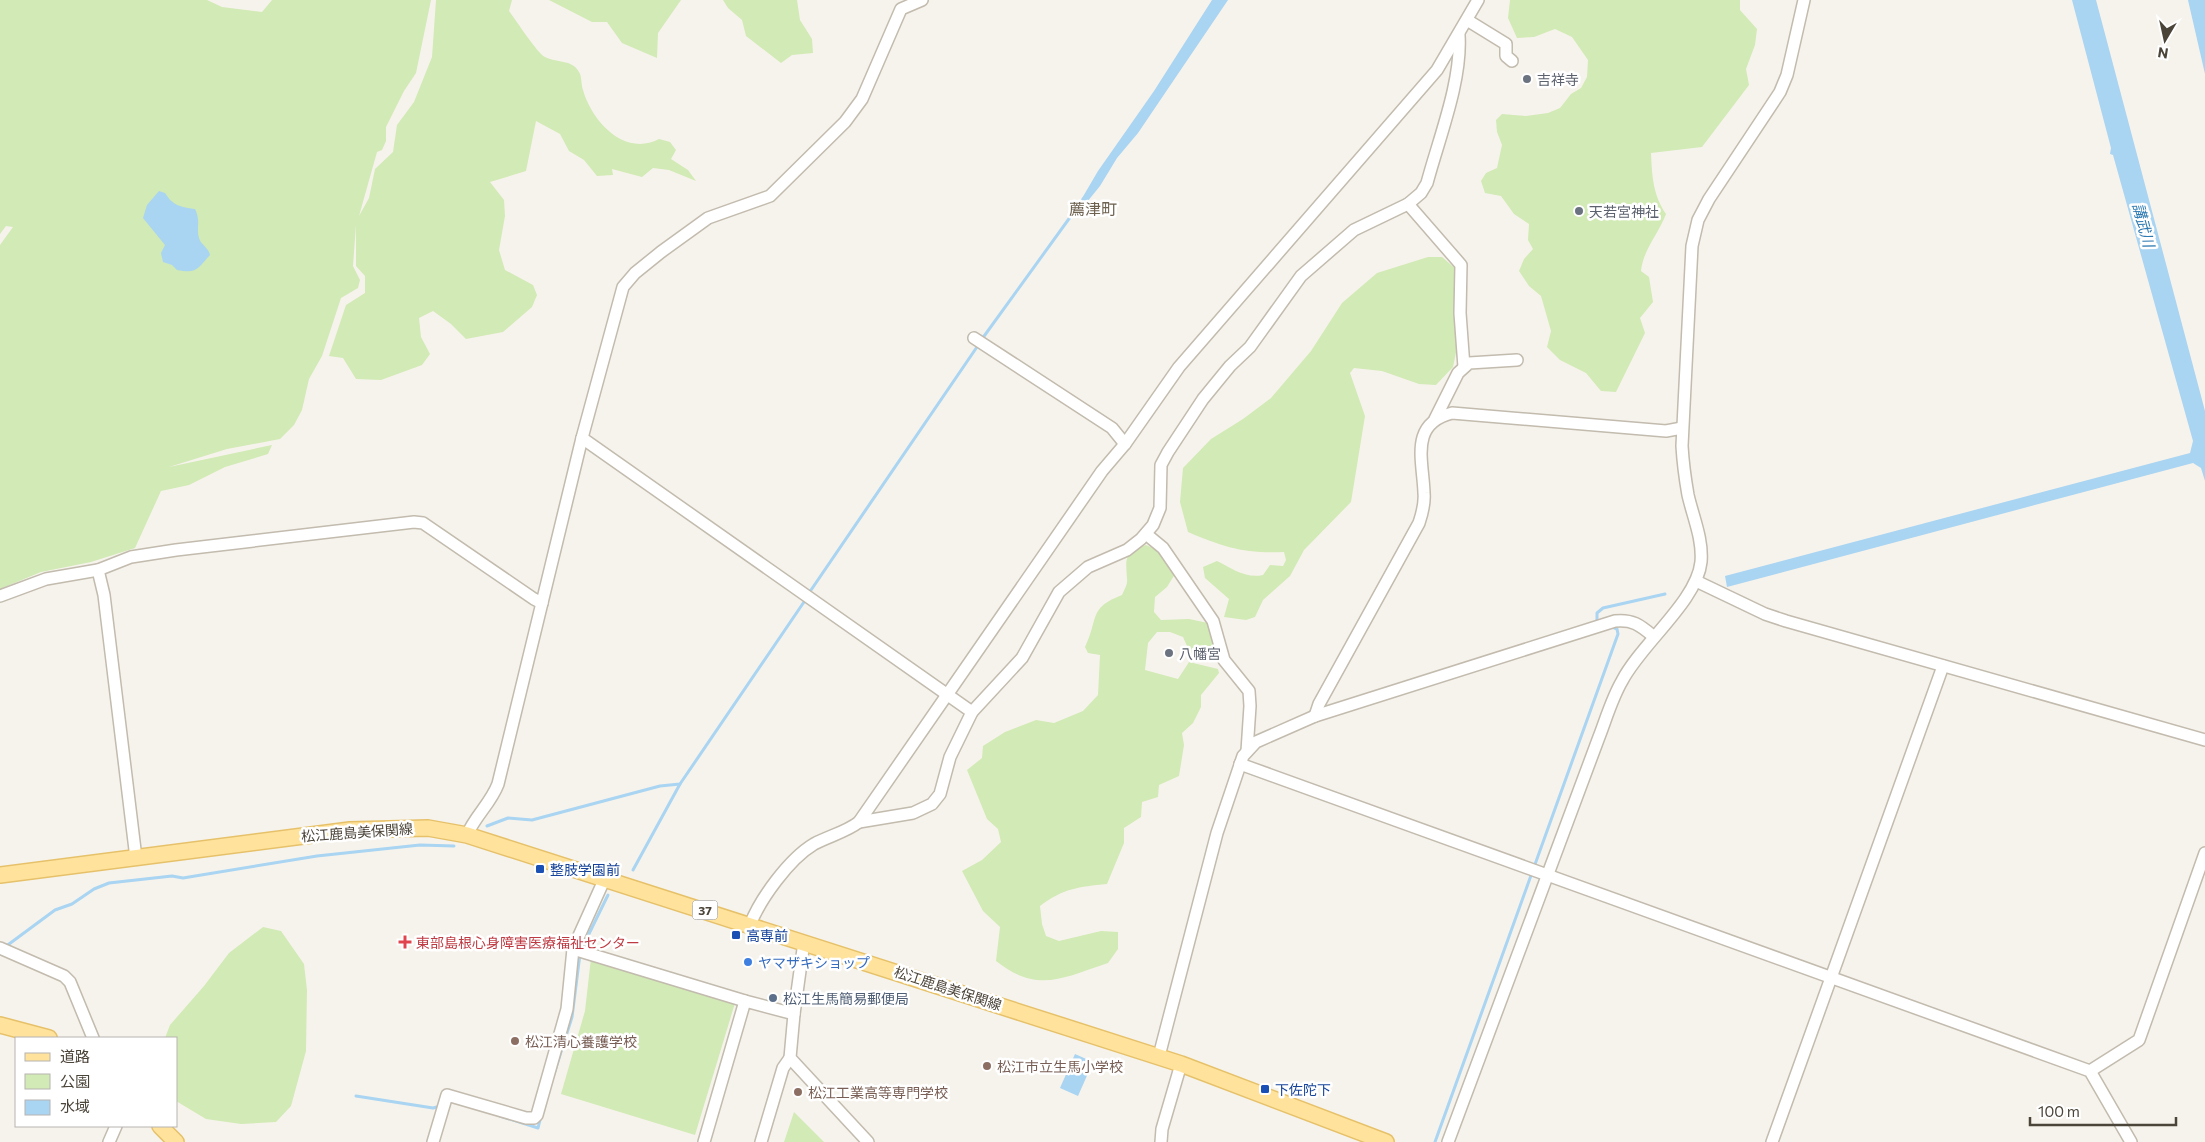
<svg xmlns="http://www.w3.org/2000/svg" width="2205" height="1142" viewBox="0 0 2205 1142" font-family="Commissioner,'Noto Sans JP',sans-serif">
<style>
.green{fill:#d2eab5}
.water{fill:#a9d4f2}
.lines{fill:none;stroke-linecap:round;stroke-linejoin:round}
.stream{stroke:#a9d4f2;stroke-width:3}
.minor-casing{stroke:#c2bbae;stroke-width:14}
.major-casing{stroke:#e6c16a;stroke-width:18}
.minor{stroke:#fff;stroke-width:11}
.major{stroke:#ffe39c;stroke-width:15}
.worship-dot{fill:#6b7280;stroke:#fff;stroke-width:2}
.transit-dot{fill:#1a4fb4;stroke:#fff;stroke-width:2}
.health-dot{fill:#e0444e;stroke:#fff;stroke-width:2}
.shop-dot{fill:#3f7fe0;stroke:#fff;stroke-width:2}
.service-dot{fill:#5c6f8a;stroke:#fff;stroke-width:2}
.education-dot{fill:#8d6e63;stroke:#fff;stroke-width:2}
.labels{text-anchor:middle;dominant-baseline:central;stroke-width:5;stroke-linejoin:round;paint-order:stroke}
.shield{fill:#fff;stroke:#817c74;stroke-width:1}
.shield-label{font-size:12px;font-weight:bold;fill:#4b4439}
.worship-label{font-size:14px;fill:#5b616d;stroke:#fff;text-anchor:start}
.street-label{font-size:14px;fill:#4b4439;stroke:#fff}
.transit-label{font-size:14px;fill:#164399;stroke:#fff;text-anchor:start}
.health-label{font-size:14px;fill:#be3a42;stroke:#fff;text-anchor:start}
.shop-label{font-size:14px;fill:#366cbe;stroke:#fff;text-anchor:start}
.service-label{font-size:14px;fill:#4e5e75;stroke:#fff;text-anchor:start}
.education-label{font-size:14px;fill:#785e54;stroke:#fff;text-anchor:start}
.water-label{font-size:15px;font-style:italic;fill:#2e7ab2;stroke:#fff}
.quarter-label{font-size:16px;fill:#6e6250;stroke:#fff}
</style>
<rect width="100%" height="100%" fill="#f6f3ec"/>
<!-- green -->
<g class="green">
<path d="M0 0H207L222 7 262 12 272 0H431L416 73 404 91 386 127V141L382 150 377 152 359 216 369 198 375 169 393 152 397 125 414 102 432 57 436 0H512L509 11C516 20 537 53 545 57 556 63 572 59 579 72 582 76 581 85 583 90 592 122 625 157 659 139L670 142 676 150 671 159 688 170 696 181 669 170 653 168 642 177 612 169 613 175 597 176 584 160 569 151 560 134 536 121 526 171 490 182 504 200 505 216 499 250 505 270 533 285 537 295 532 307 503 332 466 339 451 324 433 311 419 318 421 337 430 354 422 365 381 380 356 379 343 358 329 356 346 305 365 293V276L356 266V225L353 266 360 280 358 288 341 298 322 356 309 379 302 410 294 425 280 439 227 449 169 467 272 445 268 454 225 467 189 485 161 491 135 548 91 562 41 572 0 589V245L13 227 6 226 0 234Z"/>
<polygon points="549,0 681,0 658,33 657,58 622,43 607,22 592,22"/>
<polygon points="723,0 797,0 800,20 812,39 813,53 792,55 781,63 746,36 742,20 728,8"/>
<path d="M1510 0H1740V10L1757 29 1755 45 1746 69 1749 85 1702 147 1651 153C1652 176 1653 195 1666 214 1659 233 1643 250 1641 271L1649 277 1653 302 1640 318 1645 333 1616 392 1601 391 1586 373 1560 360 1547 347 1551 331 1541 296 1529 286 1519 271 1524 259 1533 249 1528 240 1529 224 1514 214 1501 196 1485 193 1481 181 1486 173 1497 168 1502 145 1497 132 1496 120 1502 114 1526 116 1548 113 1560 108 1571 94 1581 88 1587 77 1588 60 1572 37 1555 29 1534 37 1517 38 1508 18Z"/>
<path d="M1428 257H1442L1457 270 1458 343 1453 367 1436 385 1419 384 1382 371 1354 368 1350 373 1365 416 1351 502 1304 550 1290 576 1263 600 1255 617 1246 620 1224 617 1229 599 1205 578 1203 567 1217 561C1231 568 1246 579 1263 575L1270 565 1283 566 1286 560 1284 552C1245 554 1223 547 1188 532L1180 502 1183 468 1211 439 1243 419 1271 398 1311 351 1342 303 1377 273Z"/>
<path d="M1146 545 1157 550 1175 574 1167 587 1155 597 1154 612 1161 620 1189 619 1208 623 1220 662 1191 655 1183 637 1170 632H1157L1148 643 1145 670 1178 679 1189 662 1218 669 1219 673 1201 695V707L1193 723 1182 733 1184 745 1179 776 1159 785 1158 797 1142 802 1141 817 1124 828V843L1107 884C1078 887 1064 888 1040 906L1042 924 1046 936 1059 941 1101 931 1118 932V949L1108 963C1062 978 1038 994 996 961L1000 927 983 911 962 871 982 860 1001 842 998 829 987 819 967 770 982 758 983 746 1005 732 1036 720 1054 723 1083 711 1098 695 1100 655 1088 653 1085 647C1099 618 1088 608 1122 595 1124 590 1128 584 1127 579 1126 559 1123 553 1146 545Z"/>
<polygon points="263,927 281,931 304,964 307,990 306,1051 291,1106 276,1122 241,1124 206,1119 176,1101 176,1038 165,1038 170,1025 204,986 229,953"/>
<polygon points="591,958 735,1003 695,1135 561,1094 585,1011"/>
<polygon points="794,1112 824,1142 784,1142"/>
</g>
<!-- water -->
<g class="water">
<polygon points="1212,0 1228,0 1138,133 1117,158 1100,186 1087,202 1081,200 1098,171 1154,91"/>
<polygon points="2072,0 2096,0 2205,411 2205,481 2201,468 2193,463 1727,587 1725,576 2190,453 2193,441 2113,155 2110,154 2111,148"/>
<polygon points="2188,0 2205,0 2205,74"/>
<path d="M159 191 165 193C173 206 181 207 195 209 201 221 196 228 199 238 201 245 209 248 210 255 197 269 197 274 177 270L172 265 163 262 161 253 165 245 143 218 147 205Z"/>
<polygon points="1075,1054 1093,1062 1078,1096 1060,1088"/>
</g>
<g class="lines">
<!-- stream -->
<g class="stream">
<polyline points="982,339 1084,198"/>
<polyline points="809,593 979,344"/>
<polyline points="1600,622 1597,621 1597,613 1603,608 1665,594"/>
<polyline points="487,826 508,818 532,820 660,786 680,784 806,599"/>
<polyline points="633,870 680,784"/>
<polyline points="5,947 55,910 72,904 94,889 109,883 172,876 183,878 317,856 420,845 454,846"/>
<polyline points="582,948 608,895"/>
<polyline points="554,1074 572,1017 580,954"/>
<polyline points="356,1096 433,1108 441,1106"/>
<polyline points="500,1116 538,1128 541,1116"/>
<polyline points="1435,1142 1618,634 1617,629 1610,626"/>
</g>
<!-- minor casing -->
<g class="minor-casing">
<g id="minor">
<polyline points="1467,20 1506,44 1506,56 1512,61"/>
<polyline points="1408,204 1461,265 1460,313 1464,367"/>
<polyline points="974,338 1112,428 1125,444"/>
<polyline points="1435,419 1458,373 1469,363 1517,360"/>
<polyline points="582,438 972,712"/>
<polyline points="1146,534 1163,548 1213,621 1224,660 1249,691 1250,706 1247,751"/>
<polyline points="98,570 104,595 136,858"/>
<polyline points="1696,581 1765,614 1786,621 2205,740"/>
<polyline points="0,596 46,579 98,570 131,557 176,550 414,522 423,523 534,599 542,603"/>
<path d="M1315 716 1319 704 1419 523C1422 514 1425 503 1424 493 1423 460 1409 424 1452 413L1666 431 1682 428"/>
<polyline points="1240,764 2090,1071 2131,1142"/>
<path d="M859 822 913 813 932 804 940 794 950 757 972 712 1022 658 1059 592 1088 567 1127 550 1141 539 1153 525 1160 508 1161 465 1168 452 1203 399 1230 366 1250 347 1301 276 1354 230 1408 204 1421 193 1427 183C1439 138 1462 81 1459 35"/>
<path d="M467 835C475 816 491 803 498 784L582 438 623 287 635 273 661 252 708 218 770 196 845 122 862 99 901 9 922 0"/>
<path d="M750 925C760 899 789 859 814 844 829 836 846 832 859 822L1102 471 1125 444 1179 367 1437 70 1478 0"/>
<polyline points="804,942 794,1014 790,1058 868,1142"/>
<polyline points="0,948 64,976 70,982 93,1038"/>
<polyline points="573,949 745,1001"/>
<path d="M1159 1056 1217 833 1243 756 1256 742 1315 716 1615 621C1632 619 1640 625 1653 636"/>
<polyline points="2090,1071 2139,1040 2205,853"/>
<polyline points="109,1142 116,1126"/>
<polyline points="433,1142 447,1095 526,1118 534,1118 537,1115 567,1009 573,949 605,878"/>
<polyline points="704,1142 745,1001 794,1014"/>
<polyline points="761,1142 783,1068 790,1058"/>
<polyline points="1161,1142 1162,1129 1181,1064"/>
<path d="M1448 1142 1599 737C1606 719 1612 698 1622 681 1641 644 1697 601 1701 562 1703 539 1693 517 1688 495 1685 478 1683 463 1682 446L1692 246 1698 220 1709 199 1780 92 1787 75 1804 0"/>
<polyline points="1772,1142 1943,666"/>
</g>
</g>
<!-- major casing -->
<g class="major-casing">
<g id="major">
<polyline points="0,875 350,830 428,828 467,835 1181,1064 1386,1142"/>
<polyline points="0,1025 49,1038"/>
<polyline points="160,1126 176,1142"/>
</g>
</g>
<!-- minor -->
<use href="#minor" class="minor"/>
<!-- major -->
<use href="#major" class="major"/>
</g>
<!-- markers -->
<g class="worship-dot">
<circle cx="1527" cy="79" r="5"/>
<circle cx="1579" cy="211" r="5"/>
<circle cx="1169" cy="653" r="5"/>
</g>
<g class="transit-dot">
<rect x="535" y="864" width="10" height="10" rx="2.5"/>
<rect x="731" y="930" width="10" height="10" rx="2.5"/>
<rect x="1260" y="1084" width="10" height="10" rx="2.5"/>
</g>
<path class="health-dot" d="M402.5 934.5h5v5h5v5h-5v5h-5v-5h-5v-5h5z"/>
<circle class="shop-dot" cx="748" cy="962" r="5"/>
<circle class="service-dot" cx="773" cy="998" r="5"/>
<g class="education-dot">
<circle cx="515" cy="1041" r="5"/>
<circle cx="987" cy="1066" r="5"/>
<circle cx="798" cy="1092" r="5"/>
</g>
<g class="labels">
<!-- shield labels -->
<rect class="shield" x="692.5" y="900.5" width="25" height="19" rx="4"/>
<g class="shield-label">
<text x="705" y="910">37</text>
</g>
<!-- worship labels -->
<g class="worship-label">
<text x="1537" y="79">吉祥寺</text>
<text x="1589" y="211">天若宮神社</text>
<text x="1179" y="653">八幡宮</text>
</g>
<!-- street labels -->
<g class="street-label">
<text transform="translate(357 832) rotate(-4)">松江鹿島美保関線</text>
<text transform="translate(948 988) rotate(18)">松江鹿島美保関線</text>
</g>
<!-- transit labels -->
<g class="transit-label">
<text x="550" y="869">整肢学園前</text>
<text x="746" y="935">高専前</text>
<text x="1275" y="1089">下佐陀下</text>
</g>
<!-- health labels -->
<g class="health-label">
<text x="416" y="942">東部島根心身障害医療福祉センター</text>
</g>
<!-- shop labels -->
<g class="shop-label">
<text x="758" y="962">ヤマザキショップ</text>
</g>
<!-- service labels -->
<g class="service-label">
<text x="783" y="998">松江生馬簡易郵便局</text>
</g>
<!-- education labels -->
<g class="education-label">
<text x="525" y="1041">松江清心養護学校</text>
<text x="997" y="1066">松江市立生馬小学校</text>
<text x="808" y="1092">松江工業高等専門学校</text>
</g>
<!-- water labels -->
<g class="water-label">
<text transform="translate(2144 225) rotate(75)">講武川</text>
</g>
<!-- quarter labels -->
<g class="quarter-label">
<text x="1093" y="208">薦津町</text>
</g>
</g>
<!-- legend -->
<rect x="15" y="1037" width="162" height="90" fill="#ffffff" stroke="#b7b4b0"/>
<rect x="25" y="1053" width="25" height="8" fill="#ffe39c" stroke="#b7b4b0"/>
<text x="60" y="1062" font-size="15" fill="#4b4439">道路</text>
<rect x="25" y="1074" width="25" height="15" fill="#d2eab5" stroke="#b7b4b0"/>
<text x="60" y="1087" font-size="15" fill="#4b4439">公園</text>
<rect x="25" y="1100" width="25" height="15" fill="#a9d4f2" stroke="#b7b4b0"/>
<text x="60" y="1112" font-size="15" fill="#4b4439">水域</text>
<!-- north arrow -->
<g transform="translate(2165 40) rotate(189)" stroke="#ffffff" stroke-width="4" paint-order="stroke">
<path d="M0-4L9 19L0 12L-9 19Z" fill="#4b4439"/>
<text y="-8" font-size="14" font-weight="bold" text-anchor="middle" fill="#4b4439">N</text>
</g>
<!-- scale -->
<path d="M2030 1117v8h146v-8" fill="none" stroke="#4b4439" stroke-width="2.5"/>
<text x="2038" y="1117" font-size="15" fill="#4b4439" stroke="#ffffff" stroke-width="4" paint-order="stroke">100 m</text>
</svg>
